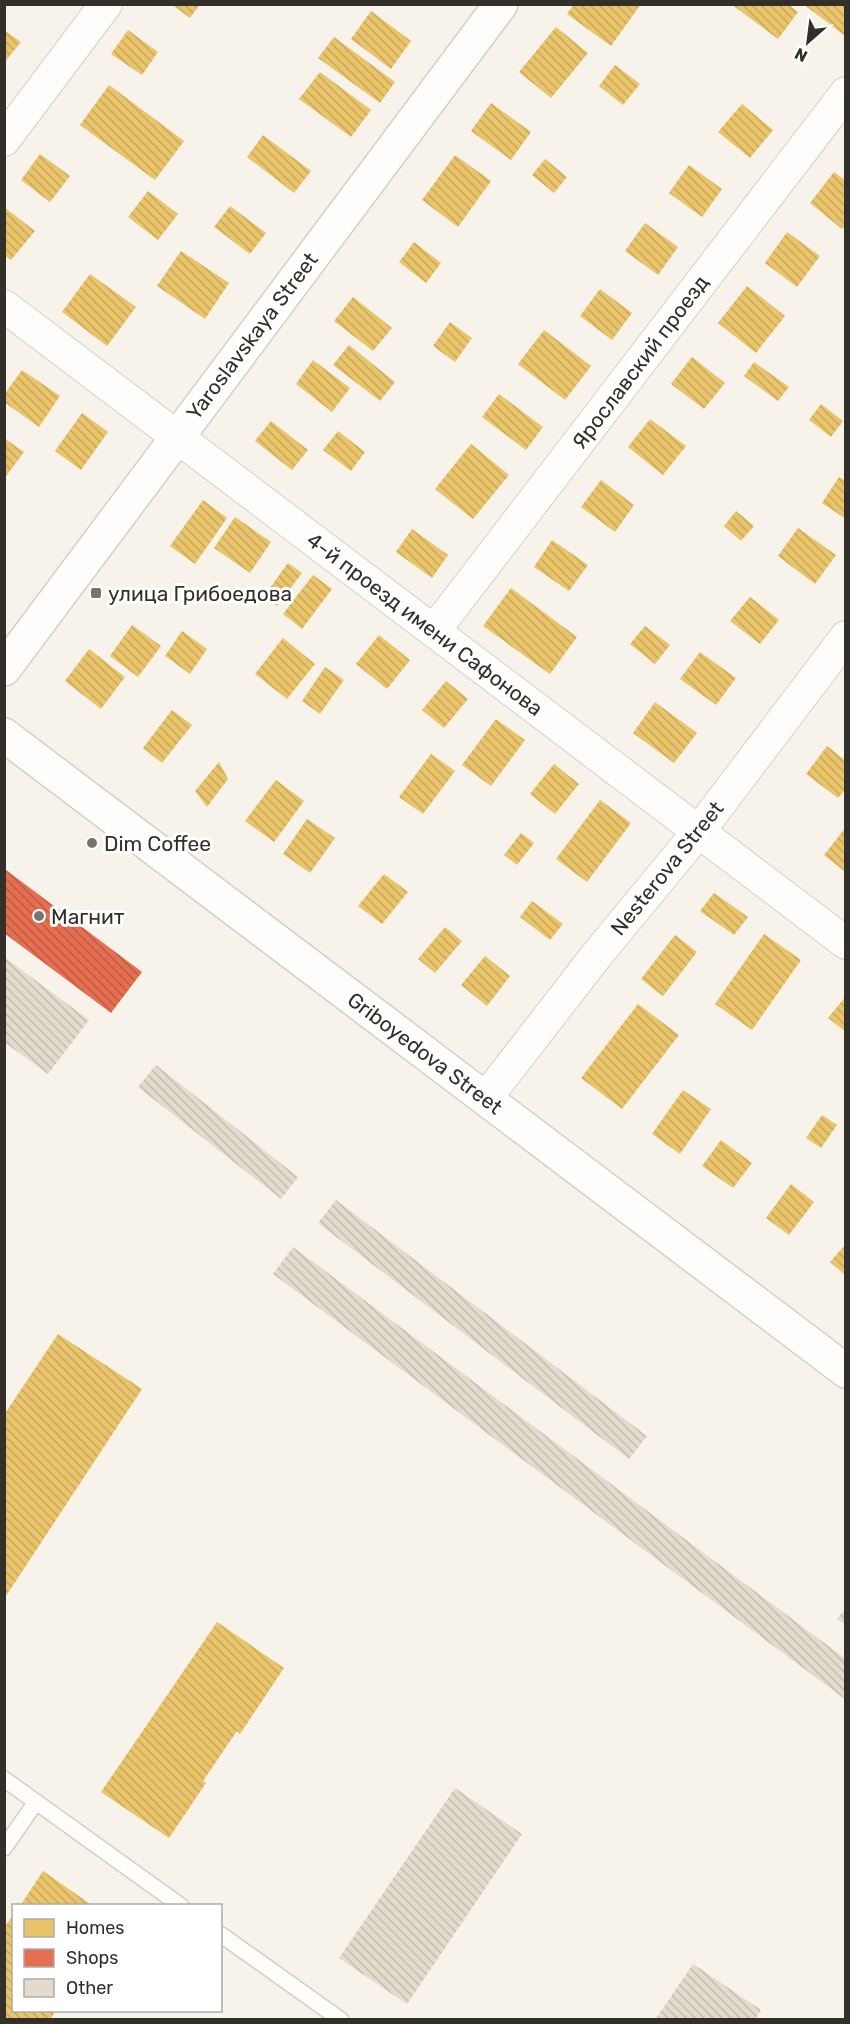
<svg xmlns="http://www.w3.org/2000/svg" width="850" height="2024" viewBox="0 0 850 2024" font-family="Rubik,sans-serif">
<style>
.homes{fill:url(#homes-back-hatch)}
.shops{fill:url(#shops-back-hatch)}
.building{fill:url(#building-back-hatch)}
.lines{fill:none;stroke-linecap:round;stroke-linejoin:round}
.lane-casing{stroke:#d3d0c9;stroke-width:18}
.street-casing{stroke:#d3d0c9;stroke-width:34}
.secondary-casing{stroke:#d3d0c9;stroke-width:36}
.lane{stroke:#fefdfc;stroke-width:15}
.street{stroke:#fefdfc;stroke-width:32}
.secondary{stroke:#fefdfc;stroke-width:33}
.poi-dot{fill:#78746d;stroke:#fff;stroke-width:2}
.labels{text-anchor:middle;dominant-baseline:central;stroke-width:6;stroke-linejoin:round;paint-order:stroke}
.street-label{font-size:21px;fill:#333029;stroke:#fff}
.poi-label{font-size:21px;fill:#333029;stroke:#fff;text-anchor:start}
</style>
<defs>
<pattern id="homes-back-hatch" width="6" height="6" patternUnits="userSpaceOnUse" patternTransform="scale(1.5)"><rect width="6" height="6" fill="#e9c46a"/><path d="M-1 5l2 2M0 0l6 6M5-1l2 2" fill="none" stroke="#c8a95c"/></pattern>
<pattern id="shops-back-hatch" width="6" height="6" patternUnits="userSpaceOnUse" patternTransform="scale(1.5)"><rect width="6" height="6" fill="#e76f51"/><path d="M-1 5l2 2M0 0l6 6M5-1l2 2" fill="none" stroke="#bc5c43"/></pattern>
<pattern id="building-back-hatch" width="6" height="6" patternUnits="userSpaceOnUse" patternTransform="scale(1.5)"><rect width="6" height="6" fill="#e3dbcb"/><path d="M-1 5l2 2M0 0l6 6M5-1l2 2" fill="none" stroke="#c3bcae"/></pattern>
</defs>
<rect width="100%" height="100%" fill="#f7f3ea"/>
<!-- homes -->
<g class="homes">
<polygon points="171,4 200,4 190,18"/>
<polygon points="574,4 641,4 611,46 567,14"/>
<polygon points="731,4 788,4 798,12 778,39"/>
<polygon points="803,4 846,4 846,33 844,35"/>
<polygon points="371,11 411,41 391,69 351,39"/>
<polygon points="556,27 588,53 551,98 519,72"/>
<polygon points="4,30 21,42 4,63"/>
<polygon points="128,30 158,52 142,75 111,54"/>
<polygon points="334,37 395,82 380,103 318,58"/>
<polygon points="615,65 640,84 623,105 599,86"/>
<polygon points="320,72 371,110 351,137 299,99"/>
<polygon points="109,85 184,141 155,180 80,125"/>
<polygon points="491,103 531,132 511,160 471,131"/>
<polygon points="742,104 773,130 750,158 718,132"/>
<polygon points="263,135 311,171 294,193 247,157"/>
<polygon points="40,154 70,176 50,202 21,180"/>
<polygon points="455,155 491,181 458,227 422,200"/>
<polygon points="545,159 567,177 554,193 532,175"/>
<polygon points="689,165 722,189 702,217 669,193"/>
<polygon points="834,172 846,181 846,225 842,229 810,203"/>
<polygon points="148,191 178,214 158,240 128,217"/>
<polygon points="230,206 266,233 250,254 214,227"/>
<polygon points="4,207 35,231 11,260 4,255"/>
<polygon points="645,223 678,247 658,275 625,251"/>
<polygon points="787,232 820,256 797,287 765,263"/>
<polygon points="414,242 441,263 426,283 399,262"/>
<polygon points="181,251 229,283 205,319 157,286"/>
<polygon points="90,274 136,307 107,346 62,312"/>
<polygon points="747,286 785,316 756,353 718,323"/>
<polygon points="600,289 632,313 612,340 580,316"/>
<polygon points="353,297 392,328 373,351 334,321"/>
<polygon points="450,322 472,338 455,362 433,346"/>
<polygon points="544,330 591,366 565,400 518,364"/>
<polygon points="349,345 395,382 380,401 333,365"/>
<polygon points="692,357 725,383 704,409 671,384"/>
<polygon points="313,360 350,388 332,412 296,384"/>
<polygon points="754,362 789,387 778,401 744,376"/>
<polygon points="22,370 60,396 39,427 4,402 4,395"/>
<polygon points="499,394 543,427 526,450 482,417"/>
<polygon points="821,404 843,421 831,437 809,420"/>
<polygon points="82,413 108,432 81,470 55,451"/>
<polygon points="650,419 686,446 663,475 628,447"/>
<polygon points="271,421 308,450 292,470 255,441"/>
<polygon points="338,431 365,452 351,471 323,450"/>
<polygon points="4,438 24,452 4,479"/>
<polygon points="471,444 509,475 473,519 435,489"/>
<polygon points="839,477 846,481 846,519 822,503"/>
<polygon points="601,480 634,505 615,532 581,507"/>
<polygon points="203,500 227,518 195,564 170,546"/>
<polygon points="736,511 754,526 741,541 724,526"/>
<polygon points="235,517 271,542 250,573 214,548"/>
<polygon points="798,528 836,555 815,584 778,556"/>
<polygon points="412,529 448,555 432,578 396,552"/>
<polygon points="552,540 588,565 569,591 534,567"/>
<polygon points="288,563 302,573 277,606 264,596"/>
<polygon points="313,575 332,589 302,629 283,614"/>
<polygon points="511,588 577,637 550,674 483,626"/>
<polygon points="750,597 779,620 760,644 730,621"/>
<polygon points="132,625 161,646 138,677 110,656"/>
<polygon points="645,626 670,645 655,664 630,644"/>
<polygon points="182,631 207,649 190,674 165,656"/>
<polygon points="379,635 410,660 387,689 356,664"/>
<polygon points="283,638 315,664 287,699 255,674"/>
<polygon points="89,649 125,677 101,709 65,681"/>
<polygon points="700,652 736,678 716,705 680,679"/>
<polygon points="325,667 344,680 320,714 302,701"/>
<polygon points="446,681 468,699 444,728 422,710"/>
<polygon points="655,702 697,733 674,763 633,733"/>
<polygon points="172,710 192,725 162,763 143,748"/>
<polygon points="496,719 525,740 491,786 462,765"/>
<polygon points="827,746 846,761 846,789 838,798 806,774"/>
<polygon points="431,754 455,771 423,814 399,797"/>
<polygon points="219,762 228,779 207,807 195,791"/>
<polygon points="554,764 579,784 555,814 530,794"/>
<polygon points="276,780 304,801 274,842 245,821"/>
<polygon points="600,800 631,823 587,882 556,859"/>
<polygon points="307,819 335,838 310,873 283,854"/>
<polygon points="846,827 846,869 844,871 824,855"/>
<polygon points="521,833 534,843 517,865 504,855"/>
<polygon points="384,874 408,892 382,924 358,906"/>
<polygon points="714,893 748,917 734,935 700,911"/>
<polygon points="532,901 563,924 550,940 520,917"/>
<polygon points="445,927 462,941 435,973 418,959"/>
<polygon points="764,934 801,960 752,1030 715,1004"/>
<polygon points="675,935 697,952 663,996 641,979"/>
<polygon points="485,956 510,976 487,1006 461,985"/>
<polygon points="846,996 846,1032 828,1018"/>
<polygon points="638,1004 679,1035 622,1109 581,1078"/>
<polygon points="683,1090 711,1109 680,1154 652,1134"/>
<polygon points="822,1115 837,1125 821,1148 806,1138"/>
<polygon points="721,1140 752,1163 733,1188 702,1166"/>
<polygon points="791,1184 814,1202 789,1235 766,1218"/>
<polygon points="846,1244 846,1273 844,1274 830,1262"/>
<polygon points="58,1334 142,1389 4,1599 4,1415"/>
<polygon points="217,1622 284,1668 240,1734 237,1731 203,1781 206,1783 169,1838 101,1792"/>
<polygon points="43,1871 93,1906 20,1906"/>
<polygon points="14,1914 14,2010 56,2010 50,2020 4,2020 4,1928"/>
</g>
<!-- shops -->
<polygon class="shops" points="6,870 142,972 111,1013 4,933"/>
<!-- building -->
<g class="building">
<polygon points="4,957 89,1020 48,1074 4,1042"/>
<polygon points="156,1065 298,1177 281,1199 138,1087"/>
<polygon points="336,1200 647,1436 629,1459 318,1223"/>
<polygon points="293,1247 846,1659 846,1700 273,1274"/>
<polygon points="846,1608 846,1625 837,1619"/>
<polygon points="455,1788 522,1834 407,2004 339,1958"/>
<polygon points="693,1964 761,2010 755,2020 655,2020"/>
</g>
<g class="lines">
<!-- lane casing -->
<g class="lane-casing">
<g id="lane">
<polyline points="4,1779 181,1906"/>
<polyline points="4,1848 36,1802"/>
<polyline points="220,1934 341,2020"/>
</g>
</g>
<!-- street casing -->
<g class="street-casing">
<g id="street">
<polyline points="4,140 106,4"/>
<polyline points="4,306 846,943"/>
<polyline points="434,631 846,93"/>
<polyline points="486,1098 596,956 699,831 846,637"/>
</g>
</g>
<!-- secondary casing -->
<g class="secondary-casing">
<g id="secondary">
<polyline points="4,669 501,4"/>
<polyline points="4,735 846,1371"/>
</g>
</g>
<!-- lane -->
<use href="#lane" class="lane"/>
<!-- street -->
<use href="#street" class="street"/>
<!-- secondary -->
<use href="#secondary" class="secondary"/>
</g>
<!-- markers -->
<g class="poi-dot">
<rect x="90" y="587" width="12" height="12" rx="3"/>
<circle cx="92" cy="843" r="6"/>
<circle cx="39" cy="916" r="6"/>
</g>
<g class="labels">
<!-- street labels -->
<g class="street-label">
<text transform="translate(252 336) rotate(-53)">Yaroslavskaya Street</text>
<text transform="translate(640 362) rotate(-53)">Ярославский проезд</text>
<text transform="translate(425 624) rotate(37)">4-й проезд имени Сафонова</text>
<text transform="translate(667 868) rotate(-51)">Nesterova Street</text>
<text transform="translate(425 1053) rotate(37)">Griboyedova Street</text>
</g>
<!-- poi labels -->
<g class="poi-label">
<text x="108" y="593">улица Грибоедова</text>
<text x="104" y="843">Dim Coffee</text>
<text x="51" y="916">Магнит</text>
</g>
</g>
<!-- border -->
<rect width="850" height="2024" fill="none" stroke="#333029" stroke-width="12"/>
<!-- legend -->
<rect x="12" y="1904" width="210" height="108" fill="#ffffff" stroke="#adaca9" stroke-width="1.5"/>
<rect x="24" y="1919" width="30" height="18" fill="#e9c46a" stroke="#adaca9" stroke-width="1.5"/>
<text x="66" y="1934" font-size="18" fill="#333029">Homes</text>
<rect x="24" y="1949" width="30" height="18" fill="#e76f51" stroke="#adaca9" stroke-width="1.5"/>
<text x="66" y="1964" font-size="18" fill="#333029">Shops</text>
<rect x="24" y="1979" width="30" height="18" fill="#e3dbcb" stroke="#adaca9" stroke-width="1.5"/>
<text x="66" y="1994" font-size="18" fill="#333029">Other</text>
<!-- north arrow -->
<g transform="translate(808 42) rotate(208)" stroke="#ffffff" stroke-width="4.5" paint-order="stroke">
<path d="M0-4.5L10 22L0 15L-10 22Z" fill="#333029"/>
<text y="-9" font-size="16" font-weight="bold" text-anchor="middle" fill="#333029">N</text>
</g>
</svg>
